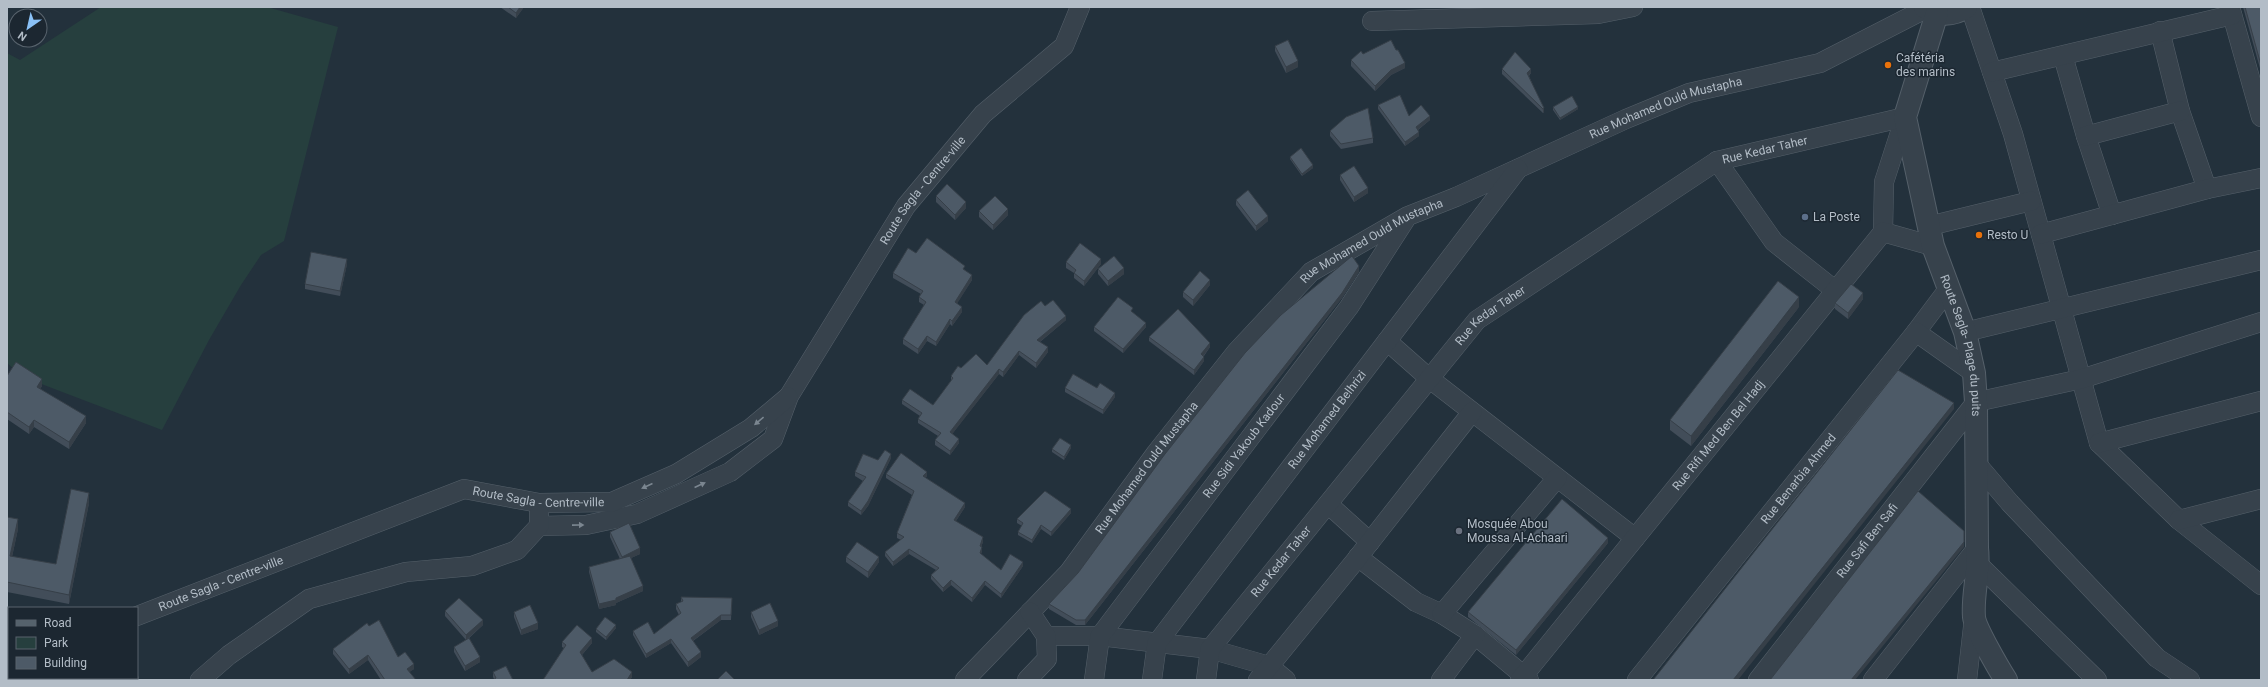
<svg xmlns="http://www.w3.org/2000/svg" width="2268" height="687" viewBox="0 0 2268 687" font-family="Roboto,sans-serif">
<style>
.green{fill:#263f3e}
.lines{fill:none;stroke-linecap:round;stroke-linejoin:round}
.minor-casing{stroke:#55606a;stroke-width:20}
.tertiary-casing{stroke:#55606a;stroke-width:24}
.primary-casing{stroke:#434e58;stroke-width:24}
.minor{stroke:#37424c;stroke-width:19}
.tertiary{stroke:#37424c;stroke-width:22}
.primary{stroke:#55626c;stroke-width:22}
.wall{fill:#424d59}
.shaded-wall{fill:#363f48}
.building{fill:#4d5a67;stroke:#363f48}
.oneway{fill:#7b8690}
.food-dot{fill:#e8710a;stroke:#1c2731;stroke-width:1.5}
.service-dot{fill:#5c6f8a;stroke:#1c2731;stroke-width:1.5}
.worship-dot{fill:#6b7280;stroke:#1c2731;stroke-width:1.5}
.labels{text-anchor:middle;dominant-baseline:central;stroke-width:3;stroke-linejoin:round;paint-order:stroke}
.poi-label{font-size:12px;fill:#b3bdc7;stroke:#1c2731;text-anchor:start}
.street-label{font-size:12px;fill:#b3bdc7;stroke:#1c2731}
</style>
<rect width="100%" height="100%" fill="#23313c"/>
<!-- green -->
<polygon class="green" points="101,7 267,7 338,27 284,241 261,255 241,285 209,340 162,430 23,377 7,363 7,53 20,60"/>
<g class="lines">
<!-- minor casing -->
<g class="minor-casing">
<g id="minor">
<polyline points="1970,7 2013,134 2099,443 2179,520 2261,585"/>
<polyline points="2230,7 2261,117"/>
<polyline points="1372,21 1598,14 1633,7"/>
<polyline points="2160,31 2180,111 2207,189"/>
<polyline points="2063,56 2086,136 2112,215"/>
<polyline points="1992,72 2232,15"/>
<polyline points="2086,136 2180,111"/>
<polyline points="1717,161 1774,242 1836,291"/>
<polyline points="1929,226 2031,201"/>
<polyline points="1883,232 1884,182 1905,117"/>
<polyline points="2041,234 2207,189 2261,178"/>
<polyline points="1916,332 1949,288"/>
<polyline points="1965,332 2261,260"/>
<polyline points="1387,341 1430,379 1635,538"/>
<polyline points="2099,443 2261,401"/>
<polyline points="1976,463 2010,503 2157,658 2190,680"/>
<polyline points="1328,504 1370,542"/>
<polyline points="2179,520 2261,499"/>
<path id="s1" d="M539 526 586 525 637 514 730 472 773 439 789 396 906 206 983 114 1064 46 1080 7"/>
<polyline points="1358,557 1416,602 1442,614 1475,635 1529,680"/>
<polyline points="1979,565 2097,680"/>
<polyline points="1442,614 1557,478"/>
<path id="s2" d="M137 616 464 489 539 503 612 502 676 474 751 428 788 397"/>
<polyline points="1046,636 1100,636 1210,649 1269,666 1286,680"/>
<polyline points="200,680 229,655 309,599 406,572 472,566 517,550 539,526 539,514"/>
<path id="s3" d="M965 680 1069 572 1156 453 1237 351 1311 272 1408 216 1456 197 1626 119 1689 93 1820 63 1927 8"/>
<polyline points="1027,680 1047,659 1046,636 1030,612"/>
<path id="s4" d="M1094 680 1100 636 1349 307 1405 220"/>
<path id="s5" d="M1152 680 1157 643 1518 169"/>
<path id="s6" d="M1206 680 1210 649 1477 320 1717 161 1905 117"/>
<polyline points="1258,680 1355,561 1472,412"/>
<polyline points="1441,680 1475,635"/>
<path id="s7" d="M1520 680 1883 232 1933 246"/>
<path id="s8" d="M1637 680 1916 332 1974 373"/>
<path id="s9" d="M1758 680 1976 402 2081 379 2261 322"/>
<polyline points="1873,680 1977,548"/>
<polyline points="1967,680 1974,618"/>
</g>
</g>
<!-- tertiary casing -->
<g class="tertiary-casing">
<g id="tertiary">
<path d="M1925 7C1938 16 1953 16 1966 7"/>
<path id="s10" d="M1937 13 1905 117 1933 246 1965 332 1974 373 1976 402 1977 548C1980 572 1972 594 1974 617 1975 628 1999 669 2006 680"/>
</g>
</g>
<!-- primary casing -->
<g class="primary-casing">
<g id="primary">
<polyline points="7,643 9,643"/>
<polyline points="125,678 127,680"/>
</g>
</g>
<!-- minor -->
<use href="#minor" class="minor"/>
<!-- tertiary -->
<use href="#tertiary" class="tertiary"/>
<!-- primary -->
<use href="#primary" class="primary"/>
</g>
<!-- wall -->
<g class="wall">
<polygon points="500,7 524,7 516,18"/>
<polygon points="2243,7 2261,7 2261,72"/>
<polygon points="1275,46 1298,67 1286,73 1275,51"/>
<polygon points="1363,54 1405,68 1391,75 1375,91 1351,66 1351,60"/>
<polygon points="1502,69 1531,73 1529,76 1544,112 1543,113 1502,74"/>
<polygon points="1378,105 1409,116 1430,120 1418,130 1419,136 1405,146 1378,109"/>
<polygon points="1553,107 1578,109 1560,120 1553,110"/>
<polygon points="1330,131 1373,138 1373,143 1341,149 1330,136"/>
<polygon points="1290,157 1313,168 1302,176 1290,159"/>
<polygon points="1340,175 1368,193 1354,202 1340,180"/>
<polygon points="936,196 966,208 955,220 936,202"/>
<polygon points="1236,200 1268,221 1256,231 1236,205"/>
<polygon points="979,211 1008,215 993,230 979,217"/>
<polygon points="916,253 965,270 972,280 957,303 962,312 952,326 950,324 936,346 927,341 918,354 903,344 903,339 924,305 919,302 919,297 921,294 893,278 893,273"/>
<polygon points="1066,262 1101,264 1084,286 1074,278 1074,273 1066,268"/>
<polygon points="347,264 340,296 305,289 305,284"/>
<polygon points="1098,269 1124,274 1108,286 1098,274"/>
<polygon points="1359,272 1342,298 1085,625 1076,625 1049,609 1049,604 1078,573"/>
<polygon points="1210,285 1193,306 1183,297 1183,292"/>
<polygon points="1863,299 1848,319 1835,309 1835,303"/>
<polygon points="1045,306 1066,320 1040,342 1048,352 1036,368 1019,355 1003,377 999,374 952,434 959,443 950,455 935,445 935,440 938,436 918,423 918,419 920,416 902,404 902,400 933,405 951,381 951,376 961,368 987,365"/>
<polygon points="1799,307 1691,446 1670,430 1670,420"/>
<polygon points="1133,312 1133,313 1146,327 1123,353 1094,331 1094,327"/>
<polygon points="1149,337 1210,347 1204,356 1204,361 1194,375 1149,341"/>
<polygon points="7,376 42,386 40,389 86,423 69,449 34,427 29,434 7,419"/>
<polygon points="1065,388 1097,388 1115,397 1103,414 1065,392"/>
<polygon points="1071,448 1064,460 1052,452 1052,449"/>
<polygon points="891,458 868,506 861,515 848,506 848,502 863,481 855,476 855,472 878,460"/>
<polygon points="886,474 927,476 925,478 965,507 956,521 983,542 981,547 982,551 981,554 1001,570 1023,566 1001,598 985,585 972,602 951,585 943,592 931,579 931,575 936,570 909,554 893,566 885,556 885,552 901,540 897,538 897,533 912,495 886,478"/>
<polygon points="89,503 69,604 7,592 7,517 18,529 12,557 56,564"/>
<polygon points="1071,513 1051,536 1041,529 1032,543 1018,535 1018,532 1022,526 1017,523 1017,519"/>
<polygon points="610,532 640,554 631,558 643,591 616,603 616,605 599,609 589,572 589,567 620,559 610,537"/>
<polygon points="1608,543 1516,655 1468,617 1468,612"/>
<polygon points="846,557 879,562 868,578 846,562"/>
<polygon points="681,597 732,598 731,620 721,620 693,641 701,657 688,667 671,643 646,658 633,635 633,631 654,634 679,615 676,609 676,604 681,602"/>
<polygon points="445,611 483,625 467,640 480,662 465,671 454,652 454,647 466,640 445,616"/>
<polygon points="514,612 538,629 521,635 514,617"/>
<polygon points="751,612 778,626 759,635 751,617"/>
<polygon points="369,626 398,657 414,669 409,672 416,680 381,680 368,660 349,674 333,654 333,649"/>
<polygon points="616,628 606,640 596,632 596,629"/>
<polygon points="562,642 592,643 582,655 592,672 632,677 630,680 543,680 564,648 562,647"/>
<polygon points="493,672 513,680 494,679 493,677"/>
</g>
<!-- shaded-wall -->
<g class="shaded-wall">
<polygon points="520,7 524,7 516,18 516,13"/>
<polygon points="1298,61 1298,67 1286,73 1286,67"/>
<polygon points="1405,63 1405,68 1391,75 1375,91 1375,86 1391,70"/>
<polygon points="1531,69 1531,73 1527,77 1527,73"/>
<polygon points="1578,107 1578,109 1560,120 1560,118"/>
<polygon points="1544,108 1544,112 1543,113 1543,109"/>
<polygon points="1430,116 1430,120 1416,131 1416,127"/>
<polygon points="1419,132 1419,136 1405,146 1405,142"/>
<polygon points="1313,165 1313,168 1302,176 1302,174"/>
<polygon points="1368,188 1368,193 1354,202 1354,197"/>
<polygon points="966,202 966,208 955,220 955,215"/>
<polygon points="1008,209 1008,215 993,230 993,225"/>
<polygon points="1268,216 1268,221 1256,231 1256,226"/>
<polygon points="347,259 347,264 340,296 340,291"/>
<polygon points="1101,259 1101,264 1084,286 1084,281"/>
<polygon points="1359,266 1359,272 1342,298 1085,625 1085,620"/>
<polygon points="1124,268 1124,274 1108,286 1108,281"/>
<polygon points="972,275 972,280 955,307 955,302"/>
<polygon points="1210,280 1210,285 1193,306 1193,300"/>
<polygon points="1863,293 1863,299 1848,319 1848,313"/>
<polygon points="1799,297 1799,307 1691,446 1691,436"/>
<polygon points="962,307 962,312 952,326 952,321"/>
<polygon points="1066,316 1066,320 1037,344 1037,340"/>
<polygon points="950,319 950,324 936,346 936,342"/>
<polygon points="1146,323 1146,327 1123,353 1123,349"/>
<polygon points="927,336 927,341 918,354 918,349"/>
<polygon points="1210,343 1210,347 1201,359 1201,354"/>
<polygon points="1048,347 1048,352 1036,368 1036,363"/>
<polygon points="1019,351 1019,355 1003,377 1003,372"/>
<polygon points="1204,357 1204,361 1194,375 1194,370"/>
<polygon points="999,369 999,374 950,437 950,432"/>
<polygon points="42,379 42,386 37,394 37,387"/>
<polygon points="1115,393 1115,397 1103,414 1103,410"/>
<polygon points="1954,403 1954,409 1738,680 1733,680"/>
<polygon points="86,416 86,423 69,449 69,442"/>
<polygon points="34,420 34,427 29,434 29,427"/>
<polygon points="959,439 959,443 950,455 950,451"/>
<polygon points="1071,445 1071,448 1064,460 1064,457"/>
<polygon points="891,454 891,458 868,506 861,515 861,511"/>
<polygon points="927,472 927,476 923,481 923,476"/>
<polygon points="89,493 89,503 69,604 69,595"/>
<polygon points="965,503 965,507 954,524 954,520"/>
<polygon points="1071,509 1071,513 1051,536 1051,532"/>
<polygon points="18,519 18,529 10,566 10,556"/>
<polygon points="1041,525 1041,529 1032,543 1032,540"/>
<polygon points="1964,531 1964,547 1855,680 1851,680"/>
<polygon points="983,537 983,542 980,550 980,546"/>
<polygon points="1608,538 1608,543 1516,655 1516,650"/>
<polygon points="982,547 982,551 980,557 980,553"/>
<polygon points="640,548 640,554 622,562 622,557"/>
<polygon points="909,549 909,554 893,566 893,562"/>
<polygon points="879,557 879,562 868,578 868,572"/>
<polygon points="1023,562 1023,566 1001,598 1001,594"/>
<polygon points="951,580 951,585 943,592 943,588"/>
<polygon points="985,581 985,585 972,602 972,598"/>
<polygon points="643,586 643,591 616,603 616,605 599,609 599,604 616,598"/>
<polygon points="721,615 721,620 691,642 691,638"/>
<polygon points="483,620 483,625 466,640 466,635"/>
<polygon points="778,621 778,626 759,635 759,630"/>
<polygon points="538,623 538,629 521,635 521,630"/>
<polygon points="616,625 616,628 606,640 606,637"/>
<polygon points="592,638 592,643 580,657 580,652"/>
<polygon points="671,639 671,643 646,658 646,654"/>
<polygon points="701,652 701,657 688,667 688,662"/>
<polygon points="368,655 368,660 349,674 349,669"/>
<polygon points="480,657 480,662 465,671 465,666"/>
<polygon points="414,664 414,669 407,674 407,669"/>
<polygon points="632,672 632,677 630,680 627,680"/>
</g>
<!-- building -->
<g class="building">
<polygon points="508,7 520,7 516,13"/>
<polygon points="2245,7 2261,7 2261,65"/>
<polygon points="1288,40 1298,61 1286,67 1275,46"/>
<polygon points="1391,40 1396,50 1398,50 1405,63 1391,70 1375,86 1351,60 1361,51 1363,54"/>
<polygon points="1515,52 1531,69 1527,73 1544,108 1543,109 1502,69"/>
<polygon points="1400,95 1409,116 1421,105 1430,116 1416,127 1419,132 1405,142 1378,105"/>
<polygon points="1572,96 1578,107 1560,118 1553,107"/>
<polygon points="1368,108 1373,138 1341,144 1330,131 1346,117"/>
<polygon points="1301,148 1313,165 1302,174 1290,157"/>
<polygon points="1354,166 1368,188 1354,197 1340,175"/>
<polygon points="947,184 966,202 955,215 936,196"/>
<polygon points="1248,190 1268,216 1256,226 1236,200"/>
<polygon points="995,196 1008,209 993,225 979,211"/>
<polygon points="927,238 965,266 963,269 972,275 955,302 962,307 952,321 950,319 936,342 927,336 918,349 903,339 926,302 919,297 923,291 893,273 908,248 916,253"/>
<polygon points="1080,243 1101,259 1084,281 1074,273 1076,270 1066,262"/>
<polygon points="311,252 347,259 340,291 305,284"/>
<polygon points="1114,256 1124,268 1108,281 1098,269"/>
<polygon points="1352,256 1359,266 1342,293 1085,620 1076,620 1049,604 1078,573 1165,454 1245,353 1281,315"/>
<polygon points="1200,271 1210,280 1193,300 1183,292"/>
<polygon points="1778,281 1799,297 1691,436 1670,420"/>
<polygon points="1851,284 1863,293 1848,313 1835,303"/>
<polygon points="1118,297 1133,308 1131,311 1146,323 1123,349 1094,327"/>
<polygon points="1053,300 1066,316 1037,340 1048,347 1036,363 1019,351 1003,372 999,369 950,432 959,439 950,451 935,440 941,433 918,419 922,413 902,400 910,389 933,405 953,378 951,376 958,366 961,368 976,354 987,365 1024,315 1041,301 1045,306"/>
<polygon points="1178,309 1210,343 1201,354 1204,357 1194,370 1149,337"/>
<polygon points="16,362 42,379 37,387 86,416 69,442 34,420 29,427 7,412 7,376"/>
<polygon points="1898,370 1954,403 1733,680 1653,680"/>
<polygon points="1073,374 1097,388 1100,383 1115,393 1103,410 1065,388"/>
<polygon points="1060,438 1071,445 1064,457 1052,449"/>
<polygon points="885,450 891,454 868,501 861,511 848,502 866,477 855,472 863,454 878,460"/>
<polygon points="901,453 927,472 923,476 965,503 954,520 983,537 980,546 982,547 980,553 1001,570 1010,554 1023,562 1001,594 985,581 972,598 951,580 943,588 931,575 939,568 909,549 893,562 885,552 904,537 897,533 914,491 886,474"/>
<polygon points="71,489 89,493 69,595 7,582 7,517 18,519 10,556 56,564"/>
<polygon points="1045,491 1071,509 1051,532 1041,525 1032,540 1018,532 1023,523 1017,519"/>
<polygon points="1918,491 1964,531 1964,542 1851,680 1770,680"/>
<polygon points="1562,499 1608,538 1516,650 1468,612"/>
<polygon points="629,523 640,548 622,557 610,532"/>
<polygon points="857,542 879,557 868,572 846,557"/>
<polygon points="630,556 643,586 616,598 616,600 599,604 589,567"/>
<polygon points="681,597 732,598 731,615 721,615 691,638 701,652 688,662 671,639 646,654 633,631 648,622 654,634 681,613 676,604 683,601"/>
<polygon points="459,598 483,620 466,635 445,611"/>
<polygon points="770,603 778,621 759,630 751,612"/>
<polygon points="530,605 538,623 521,630 514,612"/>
<polygon points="605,617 616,625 606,637 596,629"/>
<polygon points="379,620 398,657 405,652 414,664 407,669 416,680 385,680 368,655 349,669 333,649 367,623 369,626"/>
<polygon points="577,625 592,638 580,652 592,672 614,659 632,672 627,680 543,680 566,645 562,642"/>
<polygon points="469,638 480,657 465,666 454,647"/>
<polygon points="506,666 513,680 493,680 496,678 493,672"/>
<polygon points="726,671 735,680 717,680"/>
<polygon points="7,675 9,675 9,678 75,678 74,680 7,680"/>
</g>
<!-- one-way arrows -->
<defs><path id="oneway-solid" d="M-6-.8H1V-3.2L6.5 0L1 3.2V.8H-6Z"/></defs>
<g class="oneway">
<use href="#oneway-solid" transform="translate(759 421) rotate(140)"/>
<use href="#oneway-solid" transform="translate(700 485) rotate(-25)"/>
<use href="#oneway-solid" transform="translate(647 486) rotate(156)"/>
<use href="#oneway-solid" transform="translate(578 525) rotate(-1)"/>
</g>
<!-- markers -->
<g class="food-dot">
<circle cx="1888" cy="65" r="4"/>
<circle cx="1979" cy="235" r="4"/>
</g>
<circle class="service-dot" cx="1805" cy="217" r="4"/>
<circle class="worship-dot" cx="1459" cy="531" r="4"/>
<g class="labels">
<!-- poi labels -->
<g class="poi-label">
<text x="1896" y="58">Cafétéria<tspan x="1896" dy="14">des marins</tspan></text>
<text x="1813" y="217">La Poste</text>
<text x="1987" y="235">Resto U</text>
<text x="1467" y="524">Mosquée Abou<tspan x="1467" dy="14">Moussa Al-Achaari</tspan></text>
</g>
<!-- street labels -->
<g class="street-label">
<text stroke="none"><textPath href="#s3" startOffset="928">Rue Mohamed Ould Mustapha</textPath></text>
<text stroke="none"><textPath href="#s6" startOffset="792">Rue Kedar Taher</textPath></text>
<text stroke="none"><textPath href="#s1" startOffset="547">Route Sagla - Centre-ville</textPath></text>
<text stroke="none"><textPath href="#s3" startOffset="604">Rue Mohamed Ould Mustapha</textPath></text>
<text stroke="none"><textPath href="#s6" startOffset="468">Rue Kedar Taher</textPath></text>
<text stroke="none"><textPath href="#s10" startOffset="345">Route Segla- Plage du puits</textPath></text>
<text stroke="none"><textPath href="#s5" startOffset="318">Rue Mohamed Belhrizi</textPath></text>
<text stroke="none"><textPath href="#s7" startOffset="315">Rue Rifi Med Ben Bel Hadj</textPath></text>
<text stroke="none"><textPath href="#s4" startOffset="283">Rue Sidi Yakoub Kadour</textPath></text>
<text stroke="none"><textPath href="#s3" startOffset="280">Rue Mohamed Ould Mustapha</textPath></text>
<text stroke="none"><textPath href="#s8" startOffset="258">Rue Benarbia Ahmed</textPath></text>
<text stroke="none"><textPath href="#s2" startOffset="426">Route Sagla - Centre-ville</textPath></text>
<text stroke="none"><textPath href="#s9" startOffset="177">Rue Safi Ben Safi</textPath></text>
<text stroke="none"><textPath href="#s6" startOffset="144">Rue Kedar Taher</textPath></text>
<text stroke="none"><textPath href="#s2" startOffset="90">Route Sagla - Centre-ville</textPath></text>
</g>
</g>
<!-- border -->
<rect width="2268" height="687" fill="none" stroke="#b3bdc7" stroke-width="16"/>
<!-- legend -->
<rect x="8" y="607" width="130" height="72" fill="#1c2731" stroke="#58636d"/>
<rect x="16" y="620" width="20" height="6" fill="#55626c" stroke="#58636d"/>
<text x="44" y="627" font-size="12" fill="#b3bdc7">Road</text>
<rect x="16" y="637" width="20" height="12" fill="#263f3e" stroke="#58636d"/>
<text x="44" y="647" font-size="12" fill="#b3bdc7">Park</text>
<rect x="16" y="657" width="20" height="12" fill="#4d5a67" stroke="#58636d"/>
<text x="44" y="667" font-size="12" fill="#b3bdc7">Building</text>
<!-- north arrow -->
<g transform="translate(28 28) rotate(214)"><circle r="19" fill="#1c2731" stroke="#58636d"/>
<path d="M0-3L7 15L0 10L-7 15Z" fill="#8ac1f6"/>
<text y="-6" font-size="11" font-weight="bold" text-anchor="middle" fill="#b3bdc7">N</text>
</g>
</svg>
